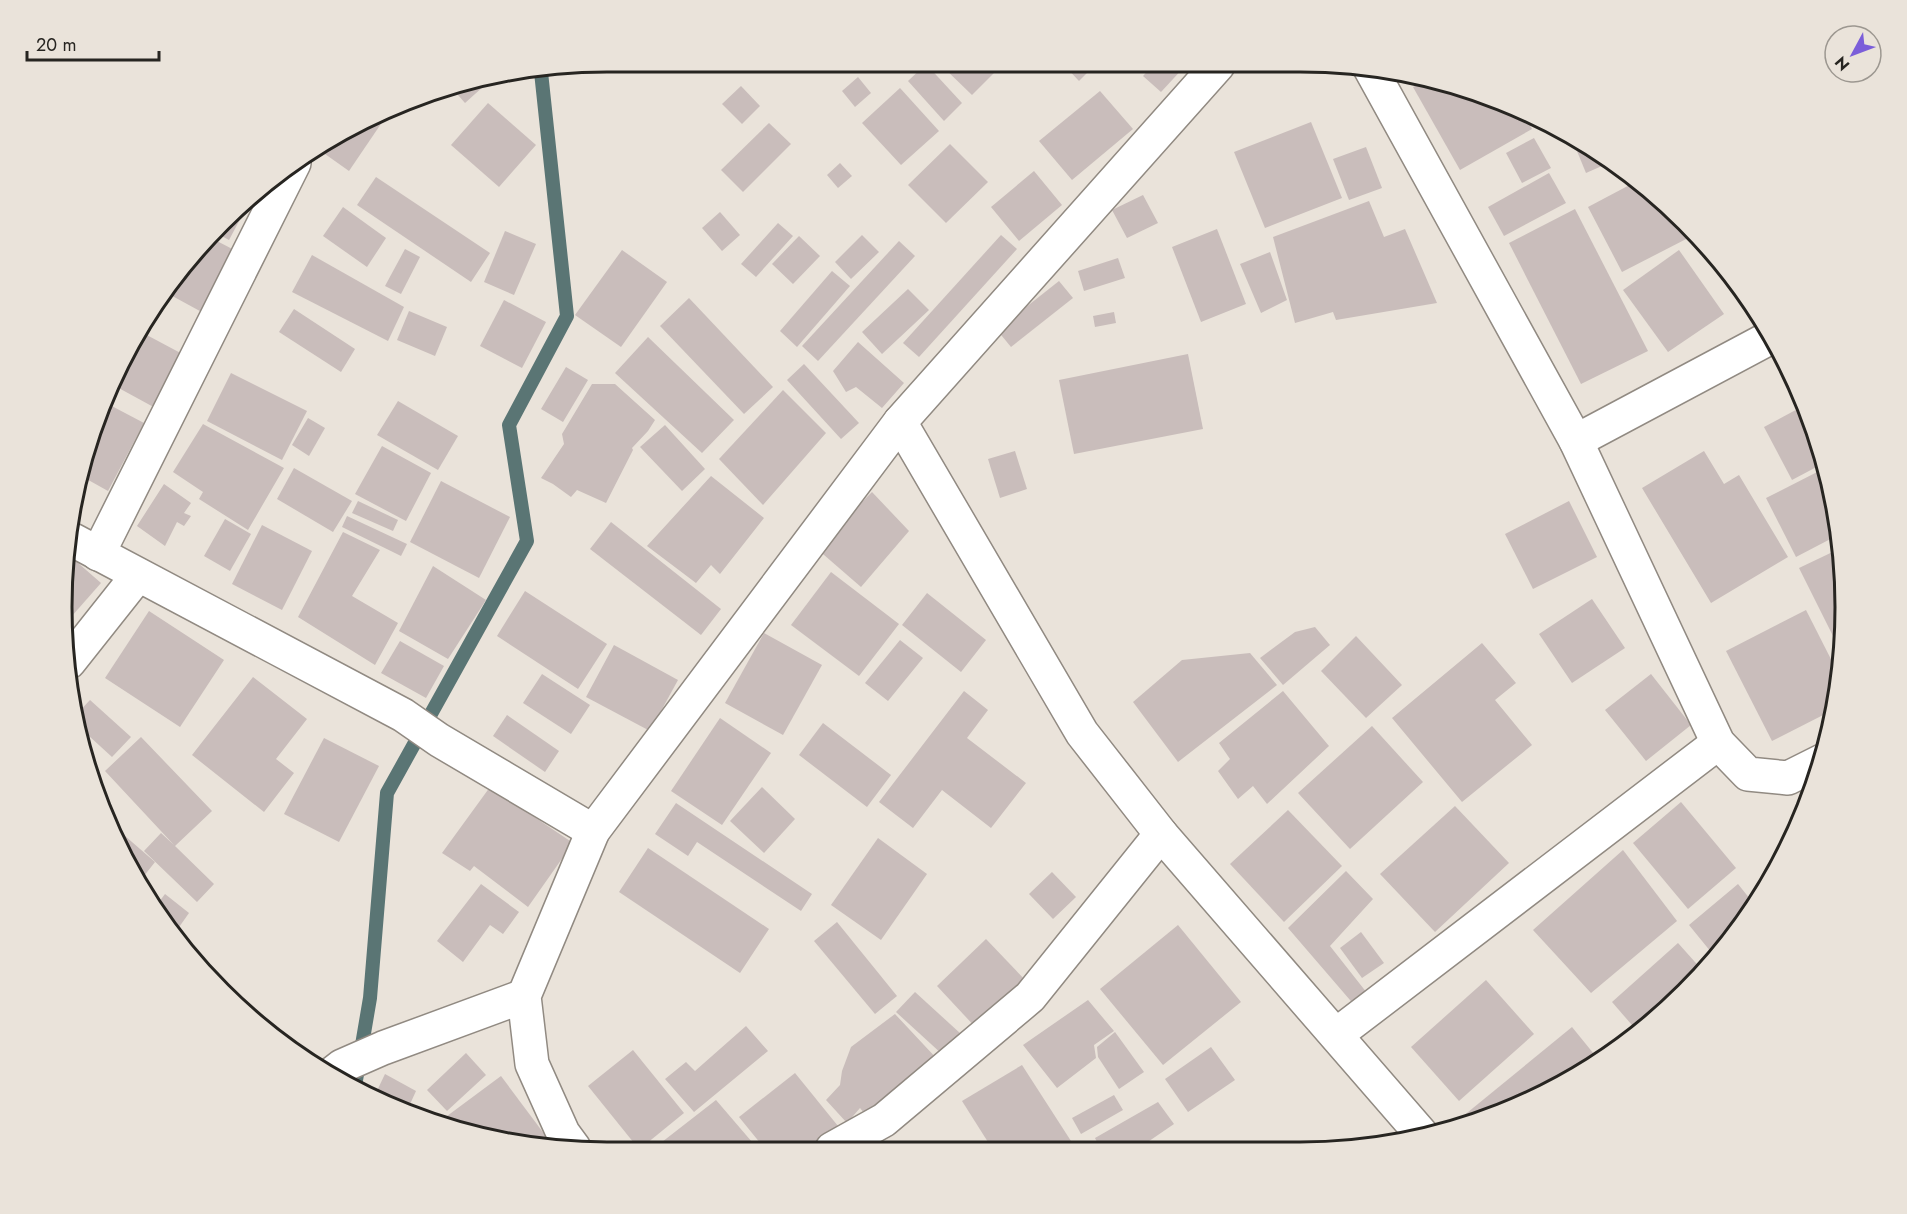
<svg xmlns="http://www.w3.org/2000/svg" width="1907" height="1214" viewBox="0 0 1907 1214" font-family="Jost,sans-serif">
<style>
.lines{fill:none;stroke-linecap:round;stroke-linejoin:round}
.stream{stroke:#5a7574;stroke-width:14}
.building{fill:#c9bdbb}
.minor-casing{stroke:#918a82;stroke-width:36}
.minor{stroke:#fff;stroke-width:33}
.rim{fill:none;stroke:#272521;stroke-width:3}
</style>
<rect width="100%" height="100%" fill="#eae3da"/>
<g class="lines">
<!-- stream -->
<polyline class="stream" points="355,1086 370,998 387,793 527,541 509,425 567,316 541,72"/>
</g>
<!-- building -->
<g class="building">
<polygon points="836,63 856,63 845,73"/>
<polygon points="926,64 962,103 944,121 908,81"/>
<polygon points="940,64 1003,64 972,95"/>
<polygon points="1063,64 1096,64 1079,81"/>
<polygon points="1153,65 1186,65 1161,92 1143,76"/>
<polygon points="858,77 871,93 855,107 842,91"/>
<polygon points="1425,81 1508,103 1522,111 1532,129 1460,170 1413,87"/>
<polygon points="482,82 485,85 465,103 451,87"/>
<polygon points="741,86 760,106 742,124 722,104"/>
<polygon points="900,88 939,131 901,165 862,123"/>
<polygon points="1100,91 1133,129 1072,180 1039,141"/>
<polygon points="488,103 536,145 499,187 451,145"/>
<polygon points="389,112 349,171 325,154 336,137"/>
<polygon points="1311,122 1342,198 1265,228 1234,152"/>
<polygon points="769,123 791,144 743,192 721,170"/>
<polygon points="1534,138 1551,168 1522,183 1506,153"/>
<polygon points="1572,139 1611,162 1586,173"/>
<polygon points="950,144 988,182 946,223 908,185"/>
<polygon points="1366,147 1382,188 1349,200 1333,159"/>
<polygon points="840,163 852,176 838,188 827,175"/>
<polygon points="1034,171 1062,205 1019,241 991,207"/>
<polygon points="1549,173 1566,203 1504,236 1488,207"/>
<polygon points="376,177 490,253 471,282 357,205"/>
<polygon points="1639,180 1691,230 1694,235 1622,272 1588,207"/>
<polygon points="1143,195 1158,223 1127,238 1112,210"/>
<polygon points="1369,201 1384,237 1405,229 1437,303 1336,320 1333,312 1295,323 1273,237"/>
<polygon points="343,207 386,238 367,267 323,236"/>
<polygon points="246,208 229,240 218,234"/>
<polygon points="1575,209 1648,351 1581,384 1509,243"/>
<polygon points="720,212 740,235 722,251 702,228"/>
<polygon points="778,223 793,236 756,277 741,264"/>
<polygon points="1217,229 1246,304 1201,322 1172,247"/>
<polygon points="505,231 536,244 514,295 484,282"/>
<polygon points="862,235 879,252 851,279 835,262"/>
<polygon points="1001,235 1017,249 919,357 903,343"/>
<polygon points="799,236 820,256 793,284 772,264"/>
<polygon points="213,239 242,254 209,316 165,292 174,275"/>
<polygon points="899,241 915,256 818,361 802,346"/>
<polygon points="405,249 420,257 401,294 385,286"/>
<polygon points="622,250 667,282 621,347 575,315"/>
<polygon points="1679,250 1724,314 1668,352 1623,290"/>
<polygon points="1270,252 1287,300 1261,313 1240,264"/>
<polygon points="312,255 404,307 388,341 292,292"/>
<polygon points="1118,258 1125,278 1084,291 1078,271"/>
<polygon points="832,271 850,286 797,347 780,331"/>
<polygon points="1059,281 1073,298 1011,347 997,330"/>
<polygon points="908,289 929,310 882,354 862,332"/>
<polygon points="689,298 773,387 744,414 660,326"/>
<polygon points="504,300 546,322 522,368 480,346"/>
<polygon points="294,309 355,349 341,372 279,332"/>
<polygon points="409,311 447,327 435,356 397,340"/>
<polygon points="1114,312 1116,323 1095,327 1093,316"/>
<polygon points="143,333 188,357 159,410 115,386"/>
<polygon points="648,337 734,420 702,453 615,373"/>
<polygon points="858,342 904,383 882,408 856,387 846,392 833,371"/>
<polygon points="1188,354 1203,429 1074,454 1059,380"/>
<polygon points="804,364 859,423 841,439 787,380"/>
<polygon points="566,367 588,380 563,422 541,409"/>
<polygon points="231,373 307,411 282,460 207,421"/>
<polygon points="592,384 615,384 655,420 648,431 632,448 633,450 606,503 577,490 571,497 553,484 541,478 564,444 562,434"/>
<polygon points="783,390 826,433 763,505 719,459"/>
<polygon points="398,401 458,436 438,470 377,435"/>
<polygon points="106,403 144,423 108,491 83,477 91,431"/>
<polygon points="1805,405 1817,432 1824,463 1792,480 1764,427"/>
<polygon points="308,418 325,428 309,456 292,445"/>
<polygon points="203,424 284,468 248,530 199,499 203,492 173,472"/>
<polygon points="665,425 705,469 682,491 640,447"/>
<polygon points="382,446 431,473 406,521 355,494"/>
<polygon points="1015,451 1027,489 1000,498 988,459"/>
<polygon points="1704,451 1724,484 1739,475 1788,557 1711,603 1642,488"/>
<polygon points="294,468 352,501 333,532 277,499"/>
<polygon points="1825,468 1840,534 1796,557 1766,498"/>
<polygon points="711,476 764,518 720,574 711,565 696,583 647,546"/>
<polygon points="441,481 510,517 479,578 410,542"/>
<polygon points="164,484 191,503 184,513 191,516 184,526 177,522 165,546 137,526"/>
<polygon points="872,492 909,531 861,587 816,548"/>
<polygon points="358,501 398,520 393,531 352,513"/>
<polygon points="1569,501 1597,557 1533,589 1505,534"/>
<polygon points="347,516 407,544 401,556 342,527"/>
<polygon points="225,519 251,534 230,571 204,556"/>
<polygon points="611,522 721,609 701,635 590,549"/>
<polygon points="262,525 312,551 282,610 232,584"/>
<polygon points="343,532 380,550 352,596 398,623 375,665 298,617"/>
<polygon points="1841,548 1844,643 1842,654 1799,568"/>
<polygon points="70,556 101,583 64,625 62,607"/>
<polygon points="433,566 486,600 448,659 399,631"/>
<polygon points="831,572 899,624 859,676 791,625"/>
<polygon points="525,591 607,644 578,689 497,636"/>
<polygon points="927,593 986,640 961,672 902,625"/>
<polygon points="1592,599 1625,648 1572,683 1539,634"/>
<polygon points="1806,610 1839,675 1833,710 1772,741 1726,651"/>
<polygon points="149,611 224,660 180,727 105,678"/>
<polygon points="1315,627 1330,645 1283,685 1260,658 1295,632"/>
<polygon points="764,633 822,665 783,735 725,703"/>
<polygon points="1356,636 1402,685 1366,718 1321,671"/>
<polygon points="900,640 923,658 888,701 865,683"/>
<polygon points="400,641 444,666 426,698 381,673"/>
<polygon points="1482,643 1516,683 1495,700 1532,745 1462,802 1392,718"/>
<polygon points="614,645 678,680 650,731 586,697"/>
<polygon points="1250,653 1277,685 1178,762 1133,702 1182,660"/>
<polygon points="542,674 590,705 571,734 523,703"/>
<polygon points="1651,674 1691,725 1646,761 1605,710"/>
<polygon points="253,677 307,719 276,759 294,773 264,812 192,755"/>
<polygon points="964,691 988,710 967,738 1026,783 991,828 942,790 913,828 879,802"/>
<polygon points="1283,691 1329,746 1267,804 1253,786 1238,799 1218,771 1230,759 1219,743"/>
<polygon points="90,700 131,737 112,757 77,725 76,715"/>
<polygon points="507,715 559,751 545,772 493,736"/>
<polygon points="720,718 771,753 722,825 671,791"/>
<polygon points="823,723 891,775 867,807 799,755"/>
<polygon points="1372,726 1423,782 1350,849 1298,793"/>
<polygon points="141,737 212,811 175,846 214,884 197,902 144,851 161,833 174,845 105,771"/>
<polygon points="324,738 379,766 339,842 284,814"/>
<polygon points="490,787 573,843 528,907 474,866 470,871 442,853"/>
<polygon points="762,787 795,819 764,853 730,821"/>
<polygon points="1681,802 1736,868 1688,909 1633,843"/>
<polygon points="676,803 812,894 801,911 697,842 688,856 655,834"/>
<polygon points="1455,806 1509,863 1435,932 1380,874"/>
<polygon points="1288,810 1342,866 1284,922 1230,864"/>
<polygon points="117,829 155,862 140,881 129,856"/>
<polygon points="878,838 927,874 881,940 831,905"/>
<polygon points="1793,839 1789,849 1777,869 1769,861"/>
<polygon points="648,848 769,929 740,973 619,892"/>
<polygon points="1623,850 1677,921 1591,993 1533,930"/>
<polygon points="1346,871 1373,899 1330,946 1367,993 1356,1007 1288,928"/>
<polygon points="1052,872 1076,897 1053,919 1029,894"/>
<polygon points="481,884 519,912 503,934 490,925 463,962 437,941"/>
<polygon points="1738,884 1754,904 1733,939 1726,946 1723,942 1711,952 1689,925"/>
<polygon points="165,894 189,913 177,930 153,910"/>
<polygon points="837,922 897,996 875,1014 814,941"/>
<polygon points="1178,925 1241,1002 1163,1065 1100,989"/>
<polygon points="1361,932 1384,963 1362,978 1340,948"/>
<polygon points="986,939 1028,983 978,1030 937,986"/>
<polygon points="1678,943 1703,971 1659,1017 1638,1032 1612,1002"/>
<polygon points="1486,980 1534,1034 1459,1101 1411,1047"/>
<polygon points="915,992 961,1034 943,1055 896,1012"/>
<polygon points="1088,1000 1114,1031 1094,1045 1096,1058 1057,1088 1023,1045"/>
<polygon points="895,1014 938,1060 869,1119 860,1108 847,1123 826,1100 840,1085 842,1071 851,1047"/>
<polygon points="746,1026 768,1051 694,1112 665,1079 686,1062 695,1071"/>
<polygon points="1572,1027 1598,1059 1542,1096 1468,1124 1462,1117"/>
<polygon points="1115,1032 1144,1072 1119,1089 1098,1057 1097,1047"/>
<polygon points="1211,1047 1235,1080 1188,1112 1165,1079"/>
<polygon points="633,1050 684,1113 641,1148 638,1148 588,1086"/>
<polygon points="466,1053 486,1075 447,1111 427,1090"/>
<polygon points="1022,1065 1071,1141 1057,1150 993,1150 962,1101"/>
<polygon points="795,1073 838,1126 811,1149 765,1149 739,1117"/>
<polygon points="385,1074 416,1091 406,1113 398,1111 374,1097"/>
<polygon points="501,1076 548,1139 536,1148 439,1122"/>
<polygon points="1114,1095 1123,1110 1081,1134 1072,1118"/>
<polygon points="716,1100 758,1149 667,1148 662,1142"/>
<polygon points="1158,1102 1174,1124 1136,1150 1101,1150 1095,1138"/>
</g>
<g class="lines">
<!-- minor casing -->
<g class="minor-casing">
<g id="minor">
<polyline points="1369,66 1576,441 1718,743 1748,774 1788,778 1822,761"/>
<polyline points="900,422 1082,733 1161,834 1424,1137"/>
<polyline points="1576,441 1773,336"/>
<polyline points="73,540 403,715 439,740 593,831"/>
<polyline points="98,554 294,163"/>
<polyline points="69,662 138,575"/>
<polyline points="1336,1035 1718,743"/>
<polyline points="333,1073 342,1066 383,1048 524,996"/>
<polyline points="574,1148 563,1133 532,1064 524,996 593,831 900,422 1218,65"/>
<polyline points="832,1149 884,1120 1030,997 1161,834"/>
</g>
</g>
<!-- minor -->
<use href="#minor" class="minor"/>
</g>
<!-- crop -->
<path d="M0 0H1907V1214H0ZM607 72H1300A535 535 0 0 1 1835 607V607A535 535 0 0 1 1300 1142H607A535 535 0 0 1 72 607V607A535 535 0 0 1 607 72Z" fill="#eae3da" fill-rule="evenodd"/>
<path class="rim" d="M607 72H1300A535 535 0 0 1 1835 607V607A535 535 0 0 1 1300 1142H607A535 535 0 0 1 72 607V607A535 535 0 0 1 607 72Z"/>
<!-- north arrow -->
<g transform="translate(1853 54) rotate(229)"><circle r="28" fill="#eae3da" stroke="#9c9790" stroke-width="1.5"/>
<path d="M0-4.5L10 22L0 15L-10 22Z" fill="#7b5ed9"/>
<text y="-9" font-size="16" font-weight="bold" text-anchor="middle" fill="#272521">N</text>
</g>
<!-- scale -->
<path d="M27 51v9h132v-9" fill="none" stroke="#272521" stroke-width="3"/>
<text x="36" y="51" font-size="18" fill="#272521" stroke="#eae3da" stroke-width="4.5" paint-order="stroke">20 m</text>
</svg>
